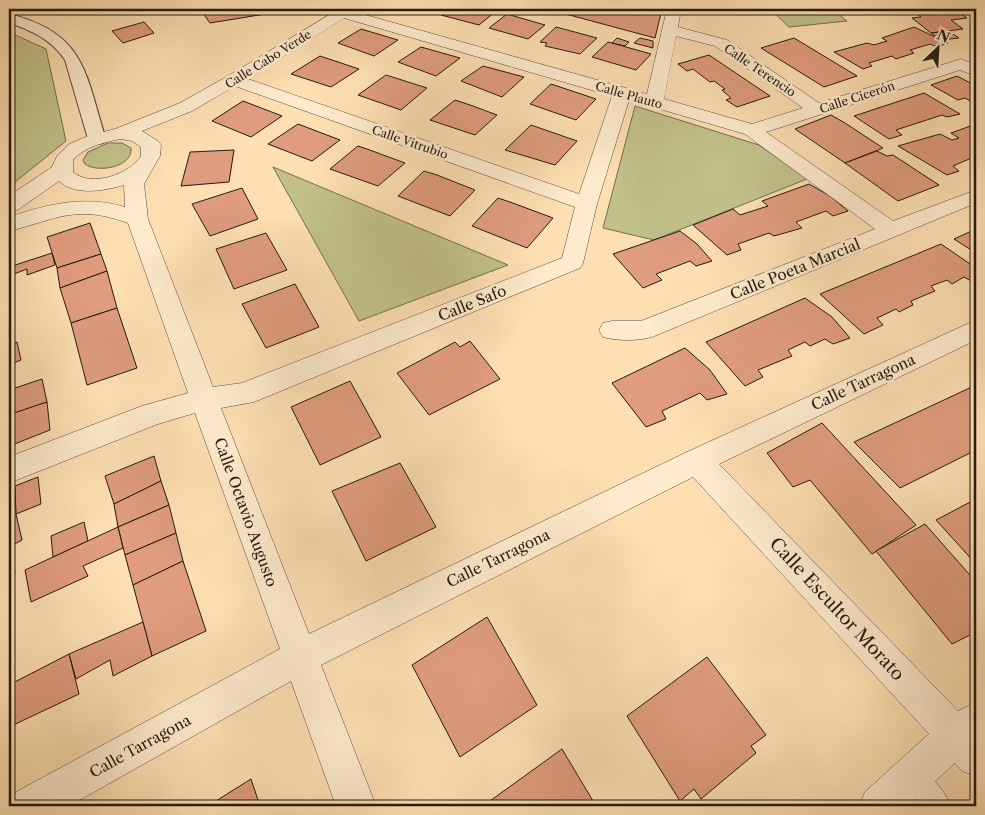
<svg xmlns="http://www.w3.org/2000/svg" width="985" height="815" viewBox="0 0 985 815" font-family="'Libre Caslon Text',serif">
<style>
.green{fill:#c2c18a;stroke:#746e4c}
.building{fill:#df9c7e;stroke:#251a0d}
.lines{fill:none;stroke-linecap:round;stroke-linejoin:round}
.service-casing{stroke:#5b4b36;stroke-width:1}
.pedestrian-casing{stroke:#5b4b36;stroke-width:2}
.minor-casing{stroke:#5b4b36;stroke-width:1}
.service{fill:#feeacd;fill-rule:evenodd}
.pedestrian{fill:#feeacd;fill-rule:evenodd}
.minor{fill:#feeacd;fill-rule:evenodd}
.labels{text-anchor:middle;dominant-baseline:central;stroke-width:5;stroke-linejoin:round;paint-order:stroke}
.far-street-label{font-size:12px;fill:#251a0d;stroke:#feeacd}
.street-label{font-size:15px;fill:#251a0d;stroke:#feeacd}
.near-street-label{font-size:18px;fill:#251a0d;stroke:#feeacd}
</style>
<rect width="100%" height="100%" fill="#fddfb2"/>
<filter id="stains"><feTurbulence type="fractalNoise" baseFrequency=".004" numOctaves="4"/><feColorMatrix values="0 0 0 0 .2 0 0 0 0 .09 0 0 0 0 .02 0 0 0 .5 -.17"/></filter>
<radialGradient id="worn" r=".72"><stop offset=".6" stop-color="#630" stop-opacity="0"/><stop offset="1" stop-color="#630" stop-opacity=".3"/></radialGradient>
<!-- green -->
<g class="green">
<polygon points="770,9 832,9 847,21 789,27"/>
<polygon points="9,32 46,49 66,141 9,187"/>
<polygon points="635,106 759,145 807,179 654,240 603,228"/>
<path d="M108 143H122L131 148C133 168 96 173 85 164L83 160 88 152Z"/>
<polygon points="273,167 508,265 359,321"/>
</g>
<!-- building -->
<g class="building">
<polygon points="200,9 296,9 210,23"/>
<polygon points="450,9 484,9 495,12 479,25 441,15"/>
<polygon points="547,9 662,9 655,38"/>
<polygon points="580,9 662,9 661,14 580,13"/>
<polygon points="953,9 967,18 951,20 963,29 931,33 912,18 921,17 912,10"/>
<polygon points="507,14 545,25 528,39 489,28"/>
<polygon points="144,22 154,33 123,43 112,31"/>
<polygon points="556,27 597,38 580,54 545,46 547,43 540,42"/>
<polygon points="914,27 948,43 937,47 930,44 910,50 914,53 896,59 892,56 869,63 872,66 863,69 834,52 867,43 874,45 887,41 882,38"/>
<polygon points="361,29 398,40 374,56 338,43"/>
<polygon points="948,31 959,38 941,40 931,33"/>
<polygon points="617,38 629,42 625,46 612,43"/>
<polygon points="640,38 653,41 653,48 634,43"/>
<polygon points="794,38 857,76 824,87 761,48"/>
<polygon points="608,42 612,43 651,54 636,70 592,57"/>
<polygon points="421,47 460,58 436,76 398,62"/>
<polygon points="709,55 770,96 737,107 726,100 731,98 722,90 725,89 714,81 710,82 693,69 687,71 678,64"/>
<polygon points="320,56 359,69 331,87 291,74"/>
<polygon points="483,66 524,77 502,97 461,81"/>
<polygon points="386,75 427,88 401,110 358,95"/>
<polygon points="957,76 976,86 976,104 965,98 958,100 931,85"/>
<polygon points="551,84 596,99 576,120 530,104"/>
<polygon points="924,93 960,114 947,117 942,115 896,130 902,135 889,139 854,116"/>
<polygon points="455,100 473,106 497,115 475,135 430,120"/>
<polygon points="243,101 282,116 251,137 212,121"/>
<polygon points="831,115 845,123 883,148 845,163 795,129"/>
<polygon points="298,124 340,140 312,161 268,144"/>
<polygon points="976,124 976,156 953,166 959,171 947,175 898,146 940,134 952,140 959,138 951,133"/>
<polygon points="531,125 557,134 577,141 555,165 505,150"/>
<polygon points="358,146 367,149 405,163 378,186 330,169"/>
<polygon points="234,150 229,182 181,186 190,152"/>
<polygon points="877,151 887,156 893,155 939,185 898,201 845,163"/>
<polygon points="424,171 437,175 475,190 450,216 398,196"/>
<polygon points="809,184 830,196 848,211 833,216 826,211 796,222 802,228 774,236 769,233 738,244 741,250 727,255 693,225 733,209 740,215 768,206 762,201"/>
<polygon points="242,188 258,219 210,236 192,204"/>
<polygon points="498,198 510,202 553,218 527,248 472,226"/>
<polygon points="90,223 101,254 57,268 47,237"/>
<polygon points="976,229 976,253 954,239"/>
<polygon points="680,231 697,244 712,261 696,266 690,261 656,274 662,280 643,288 613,254"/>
<polygon points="266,233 287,270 234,289 216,249"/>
<polygon points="941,244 976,268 976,280 973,282 964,277 952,284 947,280 931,286 935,291 911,301 913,305 899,312 896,309 877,318 883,325 864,334 820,294"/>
<polygon points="52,253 55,265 27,275 27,269 9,276 9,267"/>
<polygon points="101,254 107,271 60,288 57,268"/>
<polygon points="107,271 117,308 71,323 60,288"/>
<polygon points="295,284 319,327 266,348 242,304"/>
<polygon points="805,298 832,317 850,338 833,344 825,339 810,346 805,342 788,350 792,356 758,370 763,377 745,386 706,342"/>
<polygon points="117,308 137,368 87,385 71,323"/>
<polygon points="470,341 500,379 429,415 397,373 455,342 460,347"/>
<polygon points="17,342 21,360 9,365 9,345"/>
<polygon points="685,348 710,370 727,394 707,400 700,393 662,411 666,419 646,427 612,383"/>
<polygon points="42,379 47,402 9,415 9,390"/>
<polygon points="350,381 381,437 320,465 291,407"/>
<polygon points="976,385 976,450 900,488 854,442"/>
<polygon points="47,402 50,430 12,445 11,414"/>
<polygon points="822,423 916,525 872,554 810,480 793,487 767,453"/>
<polygon points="154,456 161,481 114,504 105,476"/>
<polygon points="400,463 436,527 366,561 332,491"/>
<polygon points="38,477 41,504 16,514 15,486"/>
<polygon points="161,481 169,505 118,527 114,504"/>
<polygon points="976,499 976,564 936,520"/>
<polygon points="169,505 176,533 125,555 118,527"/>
<polygon points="16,514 22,540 9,547 9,517"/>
<polygon points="84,522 88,541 53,557 51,536"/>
<polygon points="925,524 976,582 976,632 952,644 876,551"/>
<polygon points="118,527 123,548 83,566 88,576 31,602 25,570"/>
<polygon points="176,533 183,561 133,585 125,555"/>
<polygon points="9,547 15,573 9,576"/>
<polygon points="183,561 206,631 152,656 133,585"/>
<polygon points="487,617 537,705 460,757 412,665"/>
<polygon points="143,622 152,656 113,676 110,660 76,679 69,654"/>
<polygon points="69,654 79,694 9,727 9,685"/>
<polygon points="707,657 766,735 751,746 756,753 701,799 694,789 680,801 627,716"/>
<polygon points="562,749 596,806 483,806"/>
<polygon points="251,779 260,806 208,806"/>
</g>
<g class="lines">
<!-- service casing -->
<g class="service-casing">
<path id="service" d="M912 764C928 770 945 791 951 806H922L903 785 900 776 903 767Z"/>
</g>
<!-- pedestrian casing -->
<g class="pedestrian-casing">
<path id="pedestrian" d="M9 14C86 33 85 73 106 139L103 143 97 144 91 143 88 139 65 60C52 40 31 30 9 23Z"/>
</g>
<!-- minor casing -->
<g class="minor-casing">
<path id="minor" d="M339 9H356L355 12 647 94 667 9H681L678 27 727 40 819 103 961 59 976 65V76L960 70 766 132 893 221 976 190V203L652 337C637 341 618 341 603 337L599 330 603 323 612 321H641L875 229 745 134 629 100 597 204 583 263 580 268 254 402 221 408 309 634 687 452 976 320V340L719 464 958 711 976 702V776L962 771 955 763 908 806H859L865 792 929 734 693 477 321 665 376 806H336L291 681 69 806H10L16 792 280 649 195 413 158 424 9 483V457L142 406 188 393 128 223C75 204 58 219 9 231V217C48 204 85 195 125 207L124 185C104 191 75 196 59 181L16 211 9 213V196L52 167 57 156 69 144 88 136 115 129 180 103 228 76ZM344 18 612 96 579 194 248 79ZM676 36 715 46 803 108 752 124 664 99ZM235 86 575 207 562 258 242 383 213 387 148 219 144 184 160 156 161 145 158 141 142 131 192 111ZM121 139 132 141 141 147V156C130 174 91 188 73 172V160C84 147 105 142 121 139Z"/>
</g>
<!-- service -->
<use href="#service" class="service"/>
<!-- pedestrian -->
<use href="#pedestrian" class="pedestrian"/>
<!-- minor -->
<use href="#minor" class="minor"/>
</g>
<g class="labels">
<!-- far-street labels -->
<g class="far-street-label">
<text transform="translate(268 59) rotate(-32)">Calle Cabo Verde</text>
<text transform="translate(760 70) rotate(34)">Calle Terencio</text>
<text transform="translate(629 95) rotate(16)">Calle Plauto</text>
<text transform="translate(857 97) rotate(-18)">Calle Cicerón</text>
<text transform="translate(410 142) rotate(19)">Calle Vitrubio</text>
</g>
<!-- street labels -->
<g class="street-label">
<text transform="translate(795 269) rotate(-22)">Calle Poeta Marcial</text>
<text transform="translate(472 303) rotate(-22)">Calle Safo</text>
<text transform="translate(863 382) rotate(-25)">Calle Tarragona</text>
<text transform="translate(246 512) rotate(70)">Calle Octavio Augusto</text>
<text transform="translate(498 558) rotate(-26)">Calle Tarragona</text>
<text transform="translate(140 746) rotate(-29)">Calle Tarragona</text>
</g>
<!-- near-street labels -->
<g class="near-street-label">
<text transform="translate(837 609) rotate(47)">Calle Escultor Morato</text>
</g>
</g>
<!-- margin -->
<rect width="985" height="815" fill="none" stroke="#fddfb2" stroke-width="30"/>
<rect x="10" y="10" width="965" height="795" fill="none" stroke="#251a0d" stroke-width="2.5"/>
<rect x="15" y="15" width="955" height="785" fill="none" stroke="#251a0d"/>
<!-- north arrow -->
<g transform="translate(938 48) rotate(25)" stroke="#feeacd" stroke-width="4" paint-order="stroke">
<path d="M0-4L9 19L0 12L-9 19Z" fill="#251a0d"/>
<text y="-8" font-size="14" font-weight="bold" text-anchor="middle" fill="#251a0d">N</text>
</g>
<rect width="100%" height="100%" filter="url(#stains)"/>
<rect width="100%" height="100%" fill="url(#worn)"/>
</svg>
